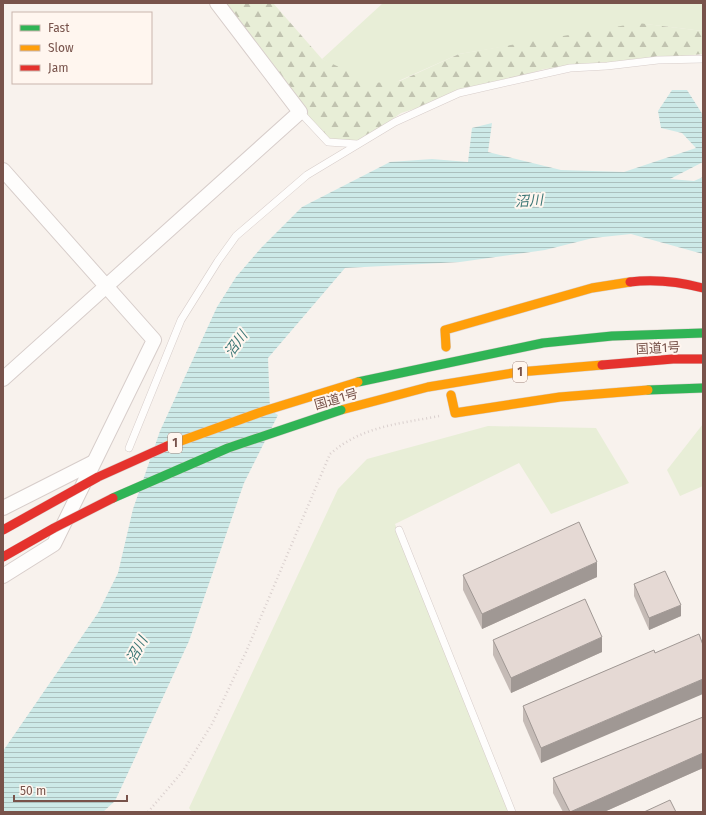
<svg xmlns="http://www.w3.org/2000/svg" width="706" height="815" viewBox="0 0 706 815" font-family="'Fira Sans','Noto Sans JP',sans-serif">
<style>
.grass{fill:#e8eed7}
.forest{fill:url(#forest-firs)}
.water{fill:url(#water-rules)}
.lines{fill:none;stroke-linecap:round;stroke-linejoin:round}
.lane-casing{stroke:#d7cdca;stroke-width:8}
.street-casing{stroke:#d7cdca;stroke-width:16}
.fast-casing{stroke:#d9ceca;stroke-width:10}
.slow-casing{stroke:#d9ceca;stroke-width:10}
.jam-casing{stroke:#d9ceca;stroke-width:10}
.path{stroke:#dad0ce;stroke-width:2.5;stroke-dasharray:1 3;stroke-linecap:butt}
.lane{stroke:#fefdfc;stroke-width:7}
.street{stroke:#fefdfc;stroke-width:14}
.fast{stroke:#30b455;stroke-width:9}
.slow{stroke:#ff9f0a;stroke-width:9}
.jam{stroke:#e5322d;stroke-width:9}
.fast-bridge-casing{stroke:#daceca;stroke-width:10;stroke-linecap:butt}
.slow-bridge-casing{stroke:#daceca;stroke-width:10;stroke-linecap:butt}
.jam-bridge-casing{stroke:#daceca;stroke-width:10;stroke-linecap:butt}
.fast-bridge{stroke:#30b455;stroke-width:9}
.slow-bridge{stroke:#ff9f0a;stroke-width:9}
.jam-bridge{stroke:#e5322d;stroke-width:9}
.wall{fill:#c5bbb6}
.shaded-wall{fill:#a09894}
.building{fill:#e5d9d4;stroke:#a09894}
.labels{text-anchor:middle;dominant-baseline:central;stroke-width:4;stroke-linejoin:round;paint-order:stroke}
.shield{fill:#fff6ef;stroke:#a0847c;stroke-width:1}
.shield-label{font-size:12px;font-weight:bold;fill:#78534b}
.street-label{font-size:13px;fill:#78534b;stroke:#fff6ef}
.water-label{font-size:14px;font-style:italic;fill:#3b7675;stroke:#fff6ef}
</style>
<defs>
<pattern id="forest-firs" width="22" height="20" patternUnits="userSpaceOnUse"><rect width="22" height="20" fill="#e8eed7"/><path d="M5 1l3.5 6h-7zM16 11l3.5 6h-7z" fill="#c1c3b0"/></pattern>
<pattern id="water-rules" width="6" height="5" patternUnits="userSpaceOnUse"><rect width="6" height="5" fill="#cdeae8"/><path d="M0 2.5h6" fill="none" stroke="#abc0be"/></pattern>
</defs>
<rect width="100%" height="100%" fill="#f8f2ed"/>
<!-- grass -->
<g class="grass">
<polygon points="383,3 703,3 703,31 645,24 459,54 376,91 322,59"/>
<polygon points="703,424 703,486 680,496 667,470"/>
<polygon points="488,426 596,428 629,483 551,514 519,463 395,524 512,812 192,812 189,808 338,489 367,459"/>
</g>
<!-- forest -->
<polygon class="forest" points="220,3 273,3 322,59 373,83 400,81 459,54 638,23 703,31 703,54 544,69 401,113 357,144 323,137"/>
<!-- water -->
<polygon class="water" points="672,90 687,90 703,115 703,162 670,179 694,181 703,177 703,254 631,234 593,238 545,250 460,262 345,268 268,358 270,410 278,415 244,483 189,641 115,801 103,812 3,812 3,751 98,613 118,573 133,509 160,431 217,307 236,277 261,248 302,207 390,162 432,159 468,162 472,128 492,123 488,152 561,170 624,172 696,148 682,133 661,128 658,111"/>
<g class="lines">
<!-- lane casing -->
<g class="lane-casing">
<g id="lane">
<polyline points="300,112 328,142 357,144"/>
<polyline points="129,448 181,320 218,261 236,236 307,175 395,122 459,93 570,68 607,66 658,60 703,59"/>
<polyline points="399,530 512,812"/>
</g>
</g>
<!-- street casing -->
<g class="street-casing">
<g id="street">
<polyline points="3,170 154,340 54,544 3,576"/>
<polyline points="3,379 300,112 217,3"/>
<polyline points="3,508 92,463"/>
</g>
</g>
<!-- fast casing -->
<g class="fast-casing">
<g id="fast">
<polyline points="358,382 543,343 612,336 703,333"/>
<polyline points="648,390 703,388"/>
</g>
</g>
<!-- slow casing -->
<g class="slow-casing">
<g id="slow">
<polyline points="446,347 445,330 592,288 630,282"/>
<polyline points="451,395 455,413 560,397 648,390"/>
<polyline points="341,410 428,387 519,372 602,365"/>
</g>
</g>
<!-- jam casing -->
<g class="jam-casing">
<g id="jam">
<path d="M630 282C654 279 680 282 703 288"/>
<polyline points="602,365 673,359 703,359"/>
</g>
</g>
<!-- path -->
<path class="path" d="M148 812 183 771 212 724 246 652 330 454C362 426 399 424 439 416"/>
<!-- lane -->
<use href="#lane" class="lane"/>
<!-- street -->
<use href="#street" class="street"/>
<!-- fast -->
<use href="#fast" class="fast"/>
<!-- slow -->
<use href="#slow" class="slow"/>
<!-- jam -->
<use href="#jam" class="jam"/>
<!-- fast-bridge casing -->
<g class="fast-bridge-casing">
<polyline id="fast-bridge" points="113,498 228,448 341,410"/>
</g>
<!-- slow-bridge casing -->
<g class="slow-bridge-casing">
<polyline id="slow-bridge" points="167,446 264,411 358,382"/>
</g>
<!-- jam-bridge casing -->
<g class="jam-bridge-casing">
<g id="jam-bridge">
<polyline points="3,530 98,477 167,446"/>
<polyline points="3,557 54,528 113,498"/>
</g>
</g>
<!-- fast-bridge -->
<use href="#fast-bridge" class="fast-bridge"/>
<!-- slow-bridge -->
<use href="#slow-bridge" class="slow-bridge"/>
<!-- jam-bridge -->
<use href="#jam-bridge" class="jam-bridge"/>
</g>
<!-- wall -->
<g class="wall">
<polygon points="463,575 597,577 482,629 463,590"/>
<polygon points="634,584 681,616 649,630 634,596"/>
<polygon points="493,640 602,652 511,693 493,655"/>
<polygon points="654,650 541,763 523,721 523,706"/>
<polygon points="703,717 703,768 604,812 563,812 553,793 553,778"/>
</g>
<!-- shaded-wall -->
<g class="shaded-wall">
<polygon points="597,562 597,577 482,629 482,614"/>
<polygon points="681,605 681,616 649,630 649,618"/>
<polygon points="602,637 602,652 511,693 511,678"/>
<polygon points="703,679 703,694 541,763 541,748"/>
<polygon points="703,753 703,768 604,812 570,812"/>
</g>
<!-- building -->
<g class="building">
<polygon points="579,522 597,562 482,614 463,575"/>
<polygon points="665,571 681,605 649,618 634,584"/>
<polygon points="585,599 602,637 511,678 493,640"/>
<polygon points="699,634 703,645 703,679 541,748 523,706 654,650 655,653"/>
<polygon points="703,717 703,753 570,812 553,778"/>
<polygon points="670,800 676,812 644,812"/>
</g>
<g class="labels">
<!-- shield labels -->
<g class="shield">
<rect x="513" y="362" width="14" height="20" rx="3"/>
<rect x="168" y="433" width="14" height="20" rx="3"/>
</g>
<g class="shield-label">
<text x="520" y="372">1</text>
<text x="175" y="443">1</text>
</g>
<!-- street labels -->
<g class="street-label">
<text transform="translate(658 348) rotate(-3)">国道1号</text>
<text transform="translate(336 399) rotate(-16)">国道1号</text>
</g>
<!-- water labels -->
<g class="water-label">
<text transform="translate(529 201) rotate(-4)">沼川</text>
<text transform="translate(236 344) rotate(-53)">沼川</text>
<text transform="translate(137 650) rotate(-61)">沼川</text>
</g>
</g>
<!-- border -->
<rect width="706" height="815" fill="none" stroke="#78534b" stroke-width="8"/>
<!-- legend -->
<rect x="12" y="12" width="140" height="72" fill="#fff6ef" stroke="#c9b5ad"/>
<rect x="20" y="25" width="20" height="6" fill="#30b455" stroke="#c9b5ad"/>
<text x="48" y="32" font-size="12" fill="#78534b">Fast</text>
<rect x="20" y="45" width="20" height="6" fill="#ff9f0a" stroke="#c9b5ad"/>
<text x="48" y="52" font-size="12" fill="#78534b">Slow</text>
<rect x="20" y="65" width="20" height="6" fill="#e5322d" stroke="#c9b5ad"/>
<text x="48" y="72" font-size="12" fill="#78534b">Jam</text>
<!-- scale -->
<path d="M14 795v6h113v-6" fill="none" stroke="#78534b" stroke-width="2"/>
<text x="20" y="795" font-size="12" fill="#78534b" stroke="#fff6ef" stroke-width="3" paint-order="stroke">50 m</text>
</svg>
